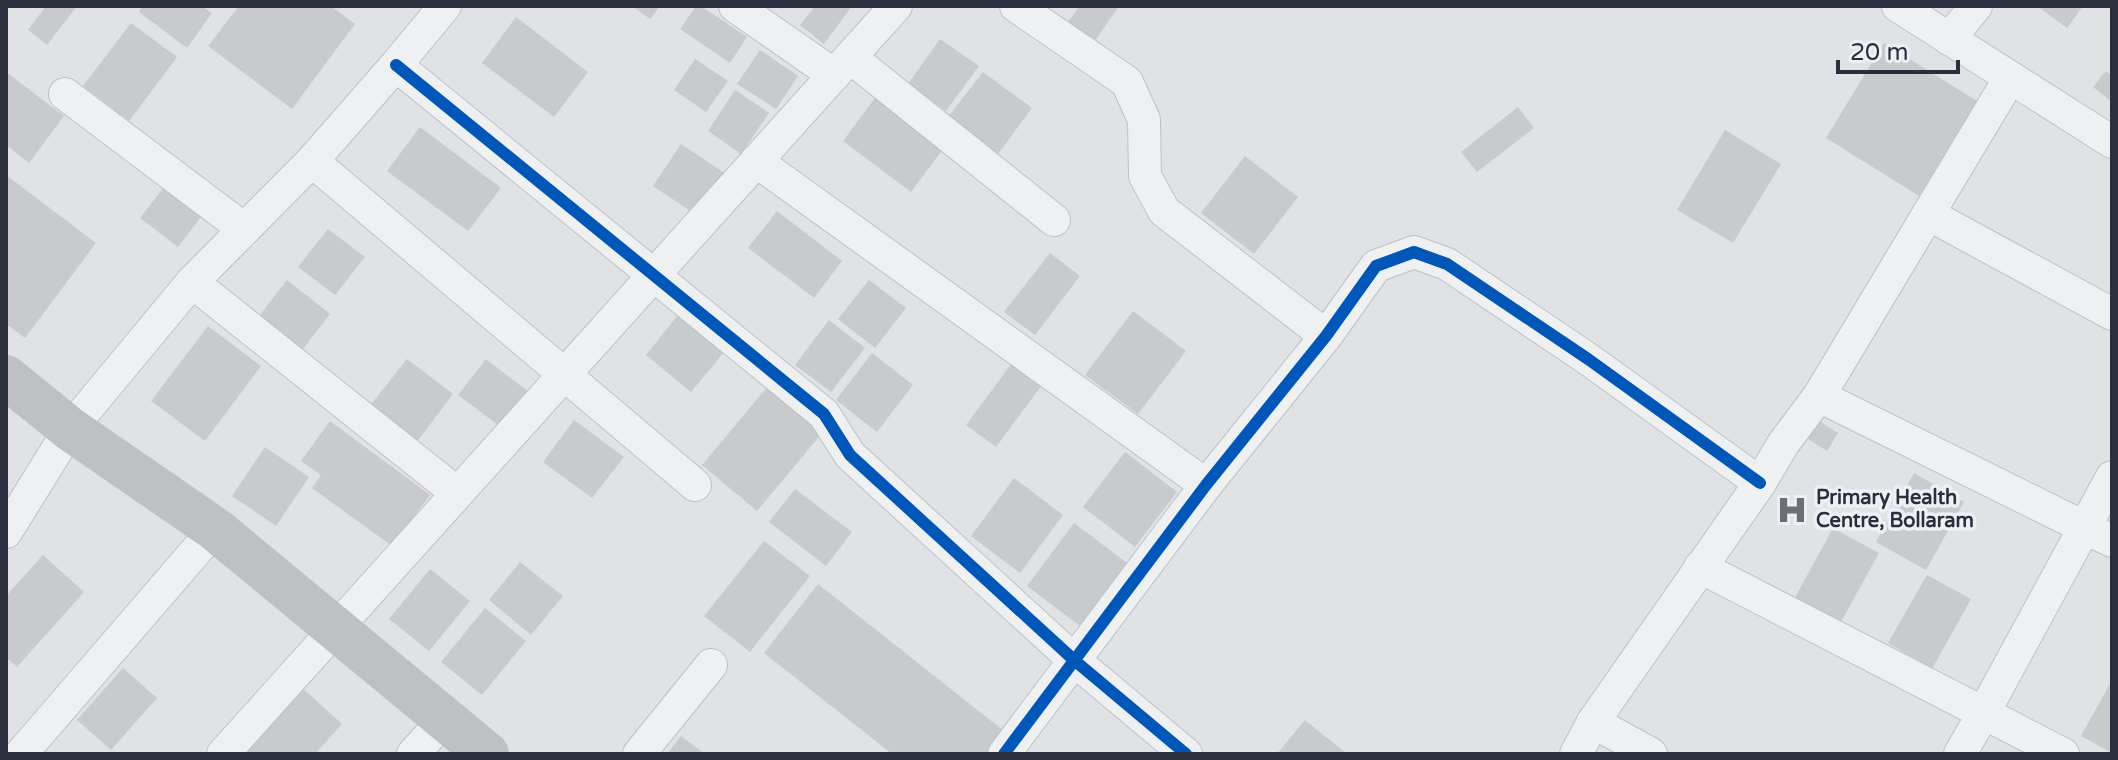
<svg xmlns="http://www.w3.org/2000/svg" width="2118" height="760" viewBox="0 0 2118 760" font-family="'Varela Round',sans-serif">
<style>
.building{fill:#c9cacd}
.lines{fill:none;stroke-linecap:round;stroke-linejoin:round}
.street-casing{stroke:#bfc0c3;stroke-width:34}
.street{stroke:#eff0f2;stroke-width:32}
.secondary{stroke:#bfc0c4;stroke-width:44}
.cycleway-casing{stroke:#eef0f5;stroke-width:17}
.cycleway{stroke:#0057b8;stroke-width:12}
.labels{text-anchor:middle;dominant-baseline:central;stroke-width:7;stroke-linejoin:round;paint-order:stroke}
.poi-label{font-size:20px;font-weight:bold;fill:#292f3c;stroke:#eef0f5;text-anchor:start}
</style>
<rect width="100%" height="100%" fill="#e1e2e5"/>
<!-- building -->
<g class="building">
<polygon points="46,6 77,6 47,45 28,30"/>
<polygon points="143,6 202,6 212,13 187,48 139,12"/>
<polygon points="239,6 331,6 355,24 292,109 208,46"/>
<polygon points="632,6 660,6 650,19"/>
<polygon points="696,6 701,6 747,37 730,63 680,29"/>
<polygon points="815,6 852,6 824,44 800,25"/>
<polygon points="1080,6 1119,6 1094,42 1067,23"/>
<polygon points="2037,6 2083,6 2067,28"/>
<polygon points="516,17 588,72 554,117 482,63"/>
<polygon points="131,23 177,57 129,121 83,86"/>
<polygon points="940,39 979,66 946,111 908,84"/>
<polygon points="1884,43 1977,101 1919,196 1826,138"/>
<polygon points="760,50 798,76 776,109 737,84"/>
<polygon points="695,59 728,81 706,112 674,90"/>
<polygon points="2106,71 2112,76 2112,102 2093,87"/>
<polygon points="6,72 64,116 29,163 6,145"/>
<polygon points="983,72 1032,108 998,154 948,117"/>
<polygon points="735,90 769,113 741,154 708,131"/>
<polygon points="878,94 946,145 911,192 843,141"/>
<polygon points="1518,107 1534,128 1477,172 1461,152"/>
<polygon points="420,127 501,188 468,231 387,171"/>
<polygon points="1725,130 1781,164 1733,243 1677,210"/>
<polygon points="681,144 729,176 701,218 653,186"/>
<polygon points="1245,156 1298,197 1254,254 1201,213"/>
<polygon points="6,175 96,243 25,338 6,324"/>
<polygon points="165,186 203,214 178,247 140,218"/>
<polygon points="777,211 842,261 814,298 748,248"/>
<polygon points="328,229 365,257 335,295 298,267"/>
<polygon points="1050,253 1080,276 1035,335 1004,312"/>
<polygon points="287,280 330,314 296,358 253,324"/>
<polygon points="869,280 906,308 875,348 838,319"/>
<polygon points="1133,311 1186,351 1138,414 1085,375"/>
<polygon points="678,315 724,352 691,392 646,355"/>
<polygon points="829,320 865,348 831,392 795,365"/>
<polygon points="208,326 261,366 205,441 151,401"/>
<polygon points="872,353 913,385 877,432 836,400"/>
<polygon points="407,359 453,394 416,443 369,407"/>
<polygon points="486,359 529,392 502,428 458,395"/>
<polygon points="1012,363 1042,385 996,447 966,425"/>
<polygon points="768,386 823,432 757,511 702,465"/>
<polygon points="574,420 624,457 592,498 543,462"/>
<polygon points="330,421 430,495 392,546 312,488 321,475 301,461"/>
<polygon points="1819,421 1838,433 1827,451 1808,439"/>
<polygon points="265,447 309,477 276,526 232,496"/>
<polygon points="1125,452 1177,492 1135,547 1083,507"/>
<polygon points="1914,473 1964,502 1926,570 1876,542"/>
<polygon points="1014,478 1063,515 1020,573 971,536"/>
<polygon points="795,489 852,532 826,566 769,522"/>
<polygon points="1074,523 1127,563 1080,626 1027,586"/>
<polygon points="1833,528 1879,553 1837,629 1792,603"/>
<polygon points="764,541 810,576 750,652 704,616"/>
<polygon points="43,555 84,592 17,667 6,657 6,596"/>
<polygon points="520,562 563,596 531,635 489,600"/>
<polygon points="430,569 470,601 429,651 389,619"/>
<polygon points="1927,575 1971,599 1932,669 1888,643"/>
<polygon points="818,584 1004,731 986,754 892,754 764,653"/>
<polygon points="485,608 526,641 482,695 441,662"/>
<polygon points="123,668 157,698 111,750 77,720"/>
<polygon points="2112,680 2112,753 2081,736"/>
<polygon points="299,685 342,724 315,754 237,754"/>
<polygon points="1305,720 1347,754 1277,754"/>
<polygon points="681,736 705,754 667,754"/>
</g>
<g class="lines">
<!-- street casing -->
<g class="street-casing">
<g id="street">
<polyline points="735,6 834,75"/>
<polyline points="1016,6 1127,82 1144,120 1145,176 1164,211 1326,336"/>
<polyline points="1898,6 2112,142"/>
<polyline points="1949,39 1976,6"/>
<polyline points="850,57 1054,220"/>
<polyline points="396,65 824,414 850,455 1074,660 1186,754"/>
<polyline points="65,94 244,229"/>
<polyline points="312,161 695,485"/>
<polyline points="756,161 1206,485"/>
<polyline points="1928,214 2112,314"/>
<polyline points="192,282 457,493"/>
<polyline points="1819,396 2010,78"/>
<polyline points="6,532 70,429 192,282 312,161 396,65 445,6"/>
<polyline points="1700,567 2063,754"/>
<polyline points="1593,722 1651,754"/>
<polyline points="21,754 215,529"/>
<polyline points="223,754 896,6"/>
<polyline points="413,754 445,719"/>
<polyline points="639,754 711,665"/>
<polyline points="1004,754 1206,485 1326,336 1376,266 1414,252 1447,264 1588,359 1760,483"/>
<polyline points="1576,754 1593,722 1760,483 1783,444 1819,396 2112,541"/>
<polyline points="1960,754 1983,714 2112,477"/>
</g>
</g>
<!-- street -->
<use href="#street" class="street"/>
<!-- secondary -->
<polyline class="secondary" points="6,377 70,429 215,529 487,754"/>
<!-- cycleway casing -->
<g class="cycleway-casing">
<g id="cycleway">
<polyline points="396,65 824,414 850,455 1074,660 1186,754"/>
<polyline points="1004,754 1206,485 1326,336 1376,266 1414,252 1447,264 1588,359 1760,483"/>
</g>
</g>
<!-- cycleway -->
<use href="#cycleway" class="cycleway"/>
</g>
<!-- icons -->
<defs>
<g id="hospital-bare" transform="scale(2.4)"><path d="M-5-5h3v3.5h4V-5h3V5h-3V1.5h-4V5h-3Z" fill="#696e77" stroke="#eef0f5" stroke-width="2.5" paint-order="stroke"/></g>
</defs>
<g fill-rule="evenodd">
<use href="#hospital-bare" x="1792" y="510"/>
</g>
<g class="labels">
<!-- poi labels -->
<g class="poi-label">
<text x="1816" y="498">Primary Health<tspan x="1816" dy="23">Centre, Bollaram</tspan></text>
</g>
</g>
<!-- border -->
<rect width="2118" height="760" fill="none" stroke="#292f3c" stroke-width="16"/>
<!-- scale -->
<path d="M1838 60v12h120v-12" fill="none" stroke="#292f3c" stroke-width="4"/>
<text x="1850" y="60" font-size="24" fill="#292f3c" stroke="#eef0f5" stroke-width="6" paint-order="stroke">20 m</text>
</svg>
